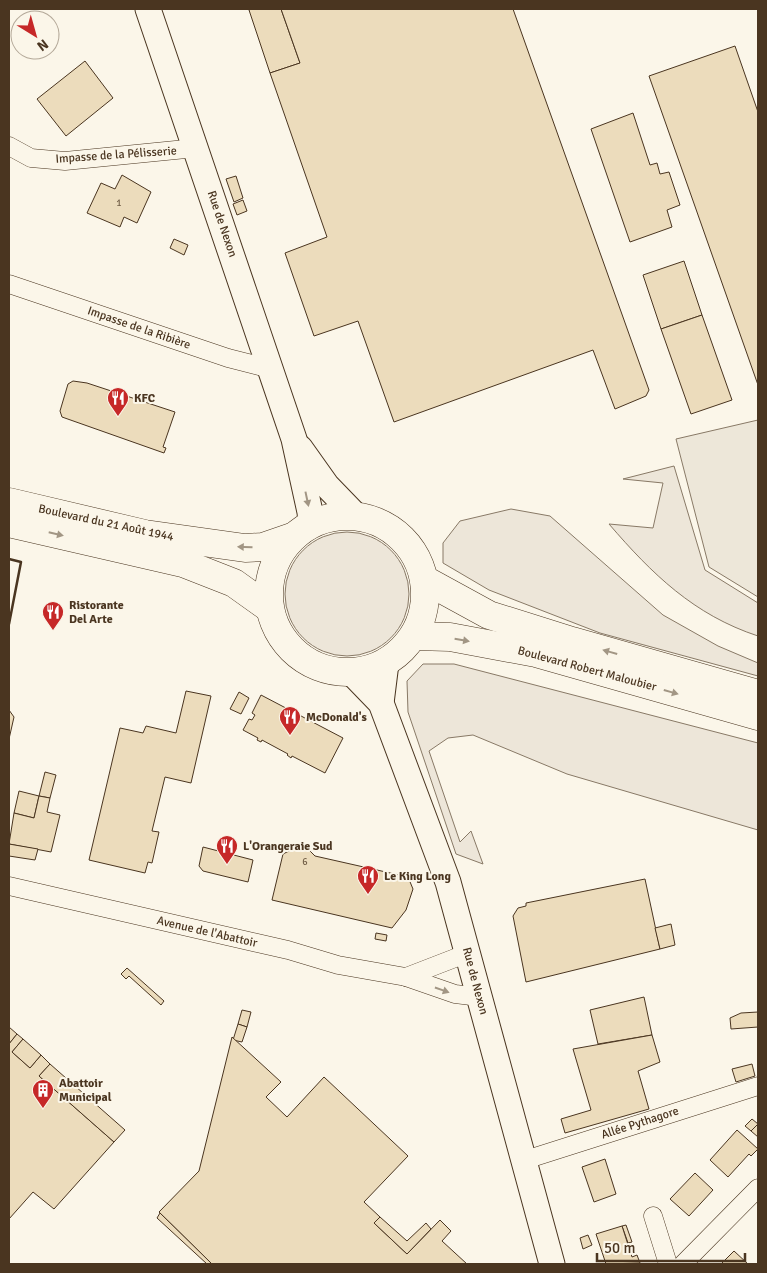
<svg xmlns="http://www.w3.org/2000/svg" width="767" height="1273" viewBox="0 0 767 1273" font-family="Signika,sans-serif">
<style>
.green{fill:#ede6d9;stroke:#887966}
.parking{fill:#ede7d9;stroke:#887966}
.building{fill:#ecdcbc;stroke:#4a3520}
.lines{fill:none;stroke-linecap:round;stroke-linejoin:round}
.street-casing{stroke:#4a3520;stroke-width:19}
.secondary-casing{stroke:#4a3520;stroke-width:27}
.primary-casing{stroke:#4a3520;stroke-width:29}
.street{stroke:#fbf6e9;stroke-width:18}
.secondary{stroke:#fbf6e9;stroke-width:25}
.primary{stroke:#fbf6e9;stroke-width:28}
.wall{stroke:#4a3520;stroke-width:2.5}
.oneway{fill:#a29684}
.labels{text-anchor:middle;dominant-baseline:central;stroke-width:4;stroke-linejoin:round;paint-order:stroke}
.number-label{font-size:10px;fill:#725f47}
.street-label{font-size:12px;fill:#4a3520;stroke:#fbf6e9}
.poi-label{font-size:12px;font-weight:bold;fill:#4a3520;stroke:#fbf6e9;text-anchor:start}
</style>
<rect width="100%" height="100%" fill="#fbf6e9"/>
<!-- green -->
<g class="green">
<path d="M674 466 705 570 758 603V636C694 615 652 574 609 524L653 528 663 483 623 479Z"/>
<polygon points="511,509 550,516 663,615 718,646 758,663 758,676 600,633 489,590 443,563 443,543 460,521"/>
<circle cx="347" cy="594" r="62"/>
<polygon points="423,664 454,664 758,743 758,830 567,774 473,735 448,738 429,751 460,842 471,831 483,864 456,854 408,712 407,681"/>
</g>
<!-- parking -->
<polygon class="parking" points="758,420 758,597 709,567 676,439"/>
<!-- building -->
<g class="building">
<polygon points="252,9 281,9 300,63 270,73 249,10"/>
<polygon points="281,9 513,9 649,390 646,396 615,409 593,350 394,422 358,321 314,336 285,253 327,237 270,73 300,63"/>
<polygon points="735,46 758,112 758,385 649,76"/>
<polygon points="85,61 113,98 66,136 37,99"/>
<polygon points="633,113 650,165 657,163 660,174 669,172 680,205 667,210 672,227 630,242 591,129"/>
<polygon points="122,175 151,192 137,223 124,217 120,227 87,213 101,183 115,189"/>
<polygon points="236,176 243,198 234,202 226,179"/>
<polygon points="243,200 247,211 237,215 233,204"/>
<polygon points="174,239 188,245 184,255 170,248"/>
<polygon points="684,261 702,315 661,329 643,275"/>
<polygon points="702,315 732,400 691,414 661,329"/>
<polygon points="73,381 87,383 175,412 163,447 166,448 164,453 62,417 60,411 68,384"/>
<polygon points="186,691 211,696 191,783 165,777 152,831 159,832 152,863 148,862 145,873 89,860 120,728 143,733 146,726 176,733"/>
<polygon points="239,692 249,698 241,714 230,709"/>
<polygon points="261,695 343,738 325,773 292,756 291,758 287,755 288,754 262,740 261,742 257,740 258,738 243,730 249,719 252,720 255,715 252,713"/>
<polygon points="9,710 14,717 9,739"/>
<polygon points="45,772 56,775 50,798 39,796"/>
<polygon points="19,791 39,796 34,818 14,813"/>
<polygon points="39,796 50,798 47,812 60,815 51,852 9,844 14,813 34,818"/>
<polygon points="9,844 38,849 35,860 9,856"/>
<polygon points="203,847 253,860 248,882 203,871 199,866"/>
<polygon points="297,847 309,850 315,856 408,877 413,889 406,910 392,928 272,900 283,854"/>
<polygon points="645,879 660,949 526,982 513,916 518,908 526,906 526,903"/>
<polygon points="671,924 675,945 660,949 655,928"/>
<polygon points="376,933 387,935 386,941 375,939"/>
<polygon points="127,968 164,1001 161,1005 129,976 126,979 121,974"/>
<polygon points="644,997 652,1035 598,1044 590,1010"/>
<polygon points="242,1010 251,1012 247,1027 238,1024"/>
<polygon points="758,1012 758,1030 758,1027 731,1029 730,1018 741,1013"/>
<polygon points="238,1024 247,1027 242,1042 233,1040"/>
<polygon points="9,1027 17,1034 9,1044"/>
<polygon points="17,1034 23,1039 12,1052 30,1068 41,1055 50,1064 39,1076 114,1142 54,1209 33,1192 9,1219 9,1044"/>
<polygon points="652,1035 660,1062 638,1071 649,1109 565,1133 561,1119 591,1110 573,1049"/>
<polygon points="232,1037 281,1082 266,1097 287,1117 324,1077 408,1156 364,1202 380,1217 374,1223 407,1254 440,1220 451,1231 442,1241 467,1264 212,1264 159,1212 199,1171"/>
<polygon points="23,1039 41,1055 30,1068 12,1052"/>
<polygon points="50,1064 125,1130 114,1142 39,1076"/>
<polygon points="752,1064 755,1076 736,1082 732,1069"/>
<polygon points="752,1119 758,1124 751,1131 745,1126"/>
<polygon points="758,1124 758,1137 751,1131"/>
<polygon points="737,1130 758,1149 751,1156 749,1154 728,1177 710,1160"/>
<polygon points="605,1159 616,1194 594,1202 582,1167"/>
<polygon points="695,1173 713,1190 689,1216 670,1199"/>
<polygon points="160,1213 212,1264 207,1264 157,1218"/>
<polygon points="380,1217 407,1241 426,1223 431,1229 407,1254 374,1223"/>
<polygon points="626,1225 632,1242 628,1243 622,1226"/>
<polygon points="622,1226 632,1257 637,1255 640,1263 606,1264 596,1234"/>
<polygon points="588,1235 592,1245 583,1249 580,1238"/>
<polygon points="734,1251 748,1264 721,1264"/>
</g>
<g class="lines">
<!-- street casing -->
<g class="street-casing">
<g id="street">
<polyline points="9,146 31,158 65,161 196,148"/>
<polyline points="9,284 228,358 271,369"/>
<polyline points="9,886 288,950 338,965 406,977 455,994 480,997"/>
<polyline points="406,977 468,953"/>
<polyline points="522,1161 758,1086"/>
<polyline points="653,1216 668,1264"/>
<polyline points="683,1264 758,1188"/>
</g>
</g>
<!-- secondary casing -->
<g class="secondary-casing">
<g id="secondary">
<polyline points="148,9 294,439 310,512 311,525"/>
<polyline points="300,448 327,486 356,516"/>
<polyline points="352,673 381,703 448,882 552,1264"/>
<polyline points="381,703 386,663"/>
</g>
</g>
<!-- primary casing -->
<g class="primary-casing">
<g id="primary">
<polyline points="9,502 145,534 245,548 263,547 292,537"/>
<circle cx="347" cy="594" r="78"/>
<polyline points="9,523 183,563 234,583 269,608"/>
<polyline points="425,580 489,615 572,641 758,694"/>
<polyline points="414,636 450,637 536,653 758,716"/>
</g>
</g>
<!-- street -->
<use href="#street" class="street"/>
<!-- secondary -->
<use href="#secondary" class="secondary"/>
<!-- primary -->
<use href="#primary" class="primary"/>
<!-- wall -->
<polyline class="wall" points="9,559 21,562 9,624"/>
</g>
<!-- one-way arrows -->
<defs><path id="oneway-solid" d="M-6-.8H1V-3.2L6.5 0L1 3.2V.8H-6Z" transform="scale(1.25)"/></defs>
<g class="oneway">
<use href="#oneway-solid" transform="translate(307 499) rotate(78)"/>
<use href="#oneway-solid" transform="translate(56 534) rotate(13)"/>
<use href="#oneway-solid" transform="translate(245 547) rotate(-178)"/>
<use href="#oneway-solid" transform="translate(462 640) rotate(10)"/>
<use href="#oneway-solid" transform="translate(610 652) rotate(-164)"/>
<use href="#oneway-solid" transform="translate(671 692) rotate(16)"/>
<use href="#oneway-solid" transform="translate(442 990) rotate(19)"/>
</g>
<!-- icons -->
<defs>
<g id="restaurant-pin" transform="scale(1.125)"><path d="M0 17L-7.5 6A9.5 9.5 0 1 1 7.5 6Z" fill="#c62828" stroke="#fbf6e9"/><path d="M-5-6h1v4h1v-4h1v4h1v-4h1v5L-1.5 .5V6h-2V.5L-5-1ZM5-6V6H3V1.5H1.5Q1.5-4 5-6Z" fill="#fff"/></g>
<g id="building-pin" transform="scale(1.125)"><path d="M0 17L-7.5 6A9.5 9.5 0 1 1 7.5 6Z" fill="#c62828" stroke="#fbf6e9"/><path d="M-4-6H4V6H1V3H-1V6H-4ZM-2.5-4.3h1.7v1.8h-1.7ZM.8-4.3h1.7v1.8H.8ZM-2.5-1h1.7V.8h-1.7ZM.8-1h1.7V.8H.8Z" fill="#fff"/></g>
</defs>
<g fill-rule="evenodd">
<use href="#restaurant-pin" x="118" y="398"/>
<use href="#restaurant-pin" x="53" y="612"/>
<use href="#restaurant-pin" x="290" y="717"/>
<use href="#restaurant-pin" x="227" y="846"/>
<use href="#restaurant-pin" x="368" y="876"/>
<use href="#building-pin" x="43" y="1090"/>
</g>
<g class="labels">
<!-- number labels -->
<g class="number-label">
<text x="119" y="203">1</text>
<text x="305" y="862">6</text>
</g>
<!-- street labels -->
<g class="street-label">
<text transform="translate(116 155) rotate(-4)">Impasse de la Pélisserie</text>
<text transform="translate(222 224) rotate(71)">Rue de Nexon</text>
<text transform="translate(139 328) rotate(19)">Impasse de la Ribière</text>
<text transform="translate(106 523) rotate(12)">Boulevard du 21 Août 1944</text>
<text transform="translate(587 669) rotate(15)">Boulevard Robert Maloubier</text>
<text transform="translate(207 932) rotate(13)">Avenue de l'Abattoir</text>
<text transform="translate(475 981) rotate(75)">Rue de Nexon</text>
<text transform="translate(640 1123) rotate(-18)">Allée Pythagore</text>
</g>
<!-- poi labels -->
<g class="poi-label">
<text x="134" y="398">KFC</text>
<text x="69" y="605">Ristorante<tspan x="69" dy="14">Del Arte</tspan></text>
<text x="306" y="717">McDonald's</text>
<text x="243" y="846">L'Orangeraie Sud</text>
<text x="384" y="876">Le King Long</text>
<text x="59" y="1083">Abattoir<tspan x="59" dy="14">Municipal</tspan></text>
</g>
</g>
<!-- border -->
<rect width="767" height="1273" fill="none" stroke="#4a3520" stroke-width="20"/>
<!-- north arrow -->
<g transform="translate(35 35) rotate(143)"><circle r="24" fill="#fbf6e9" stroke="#b4a999"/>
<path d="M0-4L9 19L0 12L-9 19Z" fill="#c62828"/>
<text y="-8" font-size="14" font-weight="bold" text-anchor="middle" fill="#4a3520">N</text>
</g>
<!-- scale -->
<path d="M597 1253v8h148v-8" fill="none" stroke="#4a3520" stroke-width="2.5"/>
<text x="604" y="1253" font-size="15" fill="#4a3520" stroke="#fbf6e9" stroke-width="4" paint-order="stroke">50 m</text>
</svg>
